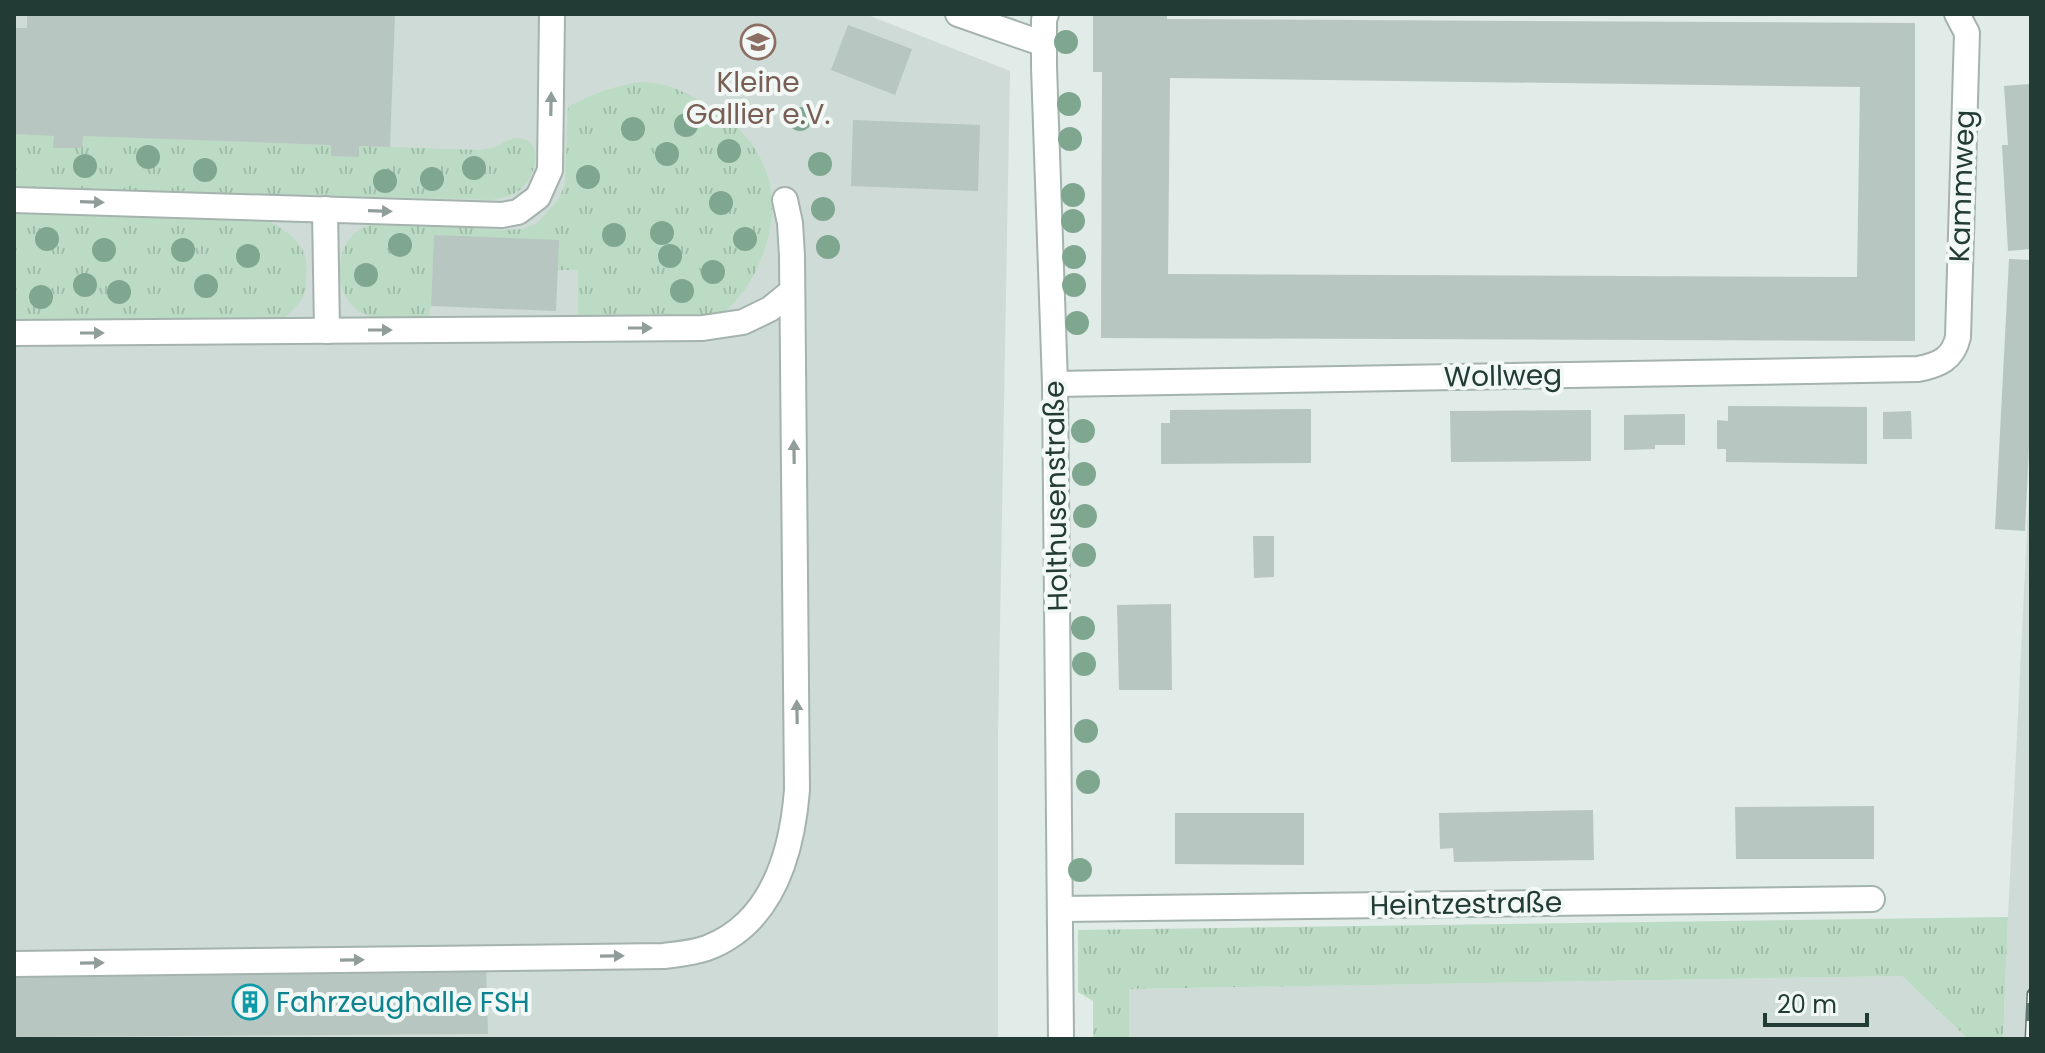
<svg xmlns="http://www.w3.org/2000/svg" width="2045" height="1053" viewBox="0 0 2045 1053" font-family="Poppins,sans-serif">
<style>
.built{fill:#cfdbd6}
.grass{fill:url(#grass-tufts)}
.building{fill:#b7c6c0;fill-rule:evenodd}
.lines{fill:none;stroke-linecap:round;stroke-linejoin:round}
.minor-casing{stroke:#a4b3ae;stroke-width:28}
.minor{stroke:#fff;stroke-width:24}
.rail-casing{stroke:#5d7770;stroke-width:9}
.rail{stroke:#f1f8f5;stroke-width:6;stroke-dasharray:18;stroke-linecap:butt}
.tree{fill:#7fa790}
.oneway{fill:#909d9a}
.labels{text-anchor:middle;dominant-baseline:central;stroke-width:8;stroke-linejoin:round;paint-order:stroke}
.education-label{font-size:28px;fill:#785e54;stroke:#f1f8f5}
.street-label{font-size:28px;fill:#223b35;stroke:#f1f8f5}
.culture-label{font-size:28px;fill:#0d838f;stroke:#f1f8f5;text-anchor:start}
</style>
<defs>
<pattern id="grass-tufts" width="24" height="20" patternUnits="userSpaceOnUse" patternTransform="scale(2)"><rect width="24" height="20" fill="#bbdbc4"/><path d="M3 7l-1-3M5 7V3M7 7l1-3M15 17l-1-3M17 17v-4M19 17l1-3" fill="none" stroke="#a0bda9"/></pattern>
</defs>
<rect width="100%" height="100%" fill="#e1ebe7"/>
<!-- built -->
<g class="built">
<polygon points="14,14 865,14 1010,71 998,736 998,1039 14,1039"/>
<polygon points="2031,450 2031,1039 2003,1039 2008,917"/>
<polygon points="1902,976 1968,1039 1129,1039 1128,989"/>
</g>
<!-- grass -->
<g class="grass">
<path d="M639 82C667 83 678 89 703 102 759 134 786 185 765 248 755 277 745 294 722 314L578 315V270H557L434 235 431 306 428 320C404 321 374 325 355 308 333 290 335 245 359 230 367 225 375 224 383 223L503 230 523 229 537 223 559 199 565 184 568 107C591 94 612 87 639 82Z"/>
<path d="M14 134 54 136V148H82L83 136 331 145V156L358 157 359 146 479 150C484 149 488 149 492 148 503 145 511 135 523 139 545 145 534 177 522 188 514 196 503 198 492 200L14 187Z"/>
<path d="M14 213 271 222C296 237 310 248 306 279 306 283 306 288 305 292 302 302 292 310 285 318L14 322Z"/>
<polygon points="2008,917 2003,1039 1968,1039 1902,976 1129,989 1129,1039 1093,1039 1093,1001 1078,992 1078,930"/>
</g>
<!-- building -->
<g class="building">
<polygon points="27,14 395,14 390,147 359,146 359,157 331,156 331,145 83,136 82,148 53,148 54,136 14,134 14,28 27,28"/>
<path d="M1093 14H1167V19L1915 23V341L1101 338 1102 72H1093ZM1170 78 1860 87 1857 277 1168 274Z"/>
<polygon points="848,25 912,49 895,95 831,70"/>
<polygon points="2029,84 2031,124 2031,249 2008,251 2002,145 2008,145 2004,86"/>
<polygon points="853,120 980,125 978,191 851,186"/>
<polygon points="434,235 559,240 556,311 431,306"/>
<polygon points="2009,259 2031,260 2031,406 2025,531 1995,529"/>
<polygon points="1728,406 1867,407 1867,464 1726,462 1726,449 1717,449 1717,420 1728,421"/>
<polygon points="1311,409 1311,463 1161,464 1161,423 1170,423 1170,410"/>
<polygon points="1591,410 1591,461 1451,462 1450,411"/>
<polygon points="1911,411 1912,439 1883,439 1883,412"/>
<polygon points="1685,414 1685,445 1655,445 1655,449 1624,450 1624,415"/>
<polygon points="1253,536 1274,536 1274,577 1254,578"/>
<polygon points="1171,604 1172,690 1119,690 1117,605"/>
<polygon points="1874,806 1874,859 1736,859 1735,807"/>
<polygon points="1593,810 1594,860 1454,862 1453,848 1440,849 1439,813"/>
<polygon points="1175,813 1304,813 1304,865 1175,864"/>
<polygon points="486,967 488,1034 14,1037 14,973"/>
</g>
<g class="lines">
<!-- minor casing -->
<g class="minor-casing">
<g id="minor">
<polyline points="958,14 1044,44"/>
<polyline points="1046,14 1044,20 1044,67 1055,384 1061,1039"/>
<polyline points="14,200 502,215 518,212 538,197 550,170 552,14"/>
<polyline points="325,209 327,331"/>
<polyline points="14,333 703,328 743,322 770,309 792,291"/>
<path d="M1055 384 1918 369C1939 365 1953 359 1958 337L1967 33 1957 14"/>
<polyline points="1060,909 1872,899"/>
<path d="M14 964 664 956C679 954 693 953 707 948 773 923 792 853 797 790L792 256 790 223 785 200"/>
</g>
</g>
<!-- minor -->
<use href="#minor" class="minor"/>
<!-- rail casing -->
<g class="rail-casing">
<polyline id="rail" points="2029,1039 2031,993"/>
</g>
<!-- rail -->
<use href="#rail" class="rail"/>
</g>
<!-- trees -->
<g class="tree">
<circle cx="1066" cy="42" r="12"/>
<circle cx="1069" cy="104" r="12"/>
<circle cx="800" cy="119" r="12"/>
<circle cx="686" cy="125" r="12"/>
<circle cx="633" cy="129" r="12"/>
<circle cx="1070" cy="139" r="12"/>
<circle cx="729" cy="151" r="12"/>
<circle cx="667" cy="154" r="12"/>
<circle cx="148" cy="157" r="12"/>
<circle cx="820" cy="164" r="12"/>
<circle cx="85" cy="166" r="12"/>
<circle cx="474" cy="168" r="12"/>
<circle cx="205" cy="170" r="12"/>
<circle cx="588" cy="177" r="12"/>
<circle cx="432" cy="179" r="12"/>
<circle cx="385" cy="181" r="12"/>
<circle cx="1073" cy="195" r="12"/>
<circle cx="721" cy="203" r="12"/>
<circle cx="823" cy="209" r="12"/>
<circle cx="1073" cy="221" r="12"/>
<circle cx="662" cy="233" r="12"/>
<circle cx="614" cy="235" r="12"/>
<circle cx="47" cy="239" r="12"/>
<circle cx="745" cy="239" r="12"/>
<circle cx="400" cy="245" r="12"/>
<circle cx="828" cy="247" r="12"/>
<circle cx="104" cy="250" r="12"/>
<circle cx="183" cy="250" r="12"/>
<circle cx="248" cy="256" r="12"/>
<circle cx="670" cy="256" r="12"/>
<circle cx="1074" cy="257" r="12"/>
<circle cx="713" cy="272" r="12"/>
<circle cx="366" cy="275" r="12"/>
<circle cx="85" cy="285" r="12"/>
<circle cx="1074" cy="285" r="12"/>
<circle cx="206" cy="286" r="12"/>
<circle cx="682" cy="291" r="12"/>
<circle cx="119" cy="292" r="12"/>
<circle cx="41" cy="297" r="12"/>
<circle cx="1077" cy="323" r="12"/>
<circle cx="1083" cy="431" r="12"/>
<circle cx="1084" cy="474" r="12"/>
<circle cx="1085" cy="516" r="12"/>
<circle cx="1084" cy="555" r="12"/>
<circle cx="1083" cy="628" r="12"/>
<circle cx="1084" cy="664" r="12"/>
<circle cx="1086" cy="731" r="12"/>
<circle cx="1088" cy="782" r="12"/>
<circle cx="1080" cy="870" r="12"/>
</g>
<!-- one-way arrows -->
<defs><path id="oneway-solid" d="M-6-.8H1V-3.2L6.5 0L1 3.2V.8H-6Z" transform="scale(2)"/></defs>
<g class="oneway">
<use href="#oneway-solid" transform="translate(551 104) rotate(-89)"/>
<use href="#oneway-solid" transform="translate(92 202) rotate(2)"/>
<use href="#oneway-solid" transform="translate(380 211) rotate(2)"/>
<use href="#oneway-solid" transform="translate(640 328)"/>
<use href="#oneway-solid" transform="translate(380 330)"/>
<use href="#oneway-solid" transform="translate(92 333)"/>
<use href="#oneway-solid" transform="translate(794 452) rotate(-91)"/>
<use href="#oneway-solid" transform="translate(797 712) rotate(-91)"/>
<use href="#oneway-solid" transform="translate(612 956) rotate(-1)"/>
<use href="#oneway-solid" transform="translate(352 960) rotate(-1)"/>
<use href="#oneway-solid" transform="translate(92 963) rotate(-1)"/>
</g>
<!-- icons -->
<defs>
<g id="school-ring" transform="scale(1.8)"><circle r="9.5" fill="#f1f8f5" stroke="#8d6e63" stroke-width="1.5"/><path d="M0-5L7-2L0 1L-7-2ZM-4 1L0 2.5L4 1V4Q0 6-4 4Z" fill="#8d6e63"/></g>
<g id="building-ring" transform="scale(1.8)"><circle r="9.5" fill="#f1f8f5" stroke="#0f9aa8" stroke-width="1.5"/><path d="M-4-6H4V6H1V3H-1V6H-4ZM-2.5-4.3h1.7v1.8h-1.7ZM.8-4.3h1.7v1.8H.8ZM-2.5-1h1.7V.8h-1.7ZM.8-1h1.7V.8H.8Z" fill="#0f9aa8"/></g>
</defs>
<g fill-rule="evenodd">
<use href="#school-ring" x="758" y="42"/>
<use href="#building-ring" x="250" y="1002"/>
</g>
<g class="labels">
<!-- education labels -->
<g class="education-label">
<text x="758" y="82">Kleine<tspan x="758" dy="32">Gallier e.V.</tspan></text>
</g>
<!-- street labels -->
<g class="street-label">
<text transform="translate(1962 186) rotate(-88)">Kammweg</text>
<text transform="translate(1503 376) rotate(-1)">Wollweg</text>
<text transform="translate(1056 496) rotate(-91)">Holthusenstraße</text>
<text transform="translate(1466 904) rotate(-1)">Heintzestraße</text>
</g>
<!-- culture labels -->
<g class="culture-label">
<text x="276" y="1002">Fahrzeughalle FSH</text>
</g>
</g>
<!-- border -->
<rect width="2045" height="1053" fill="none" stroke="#223b35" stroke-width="32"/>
<!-- scale -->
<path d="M1765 1013v12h102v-12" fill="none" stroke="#223b35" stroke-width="4"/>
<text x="1777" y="1013" font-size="24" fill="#223b35" stroke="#f1f8f5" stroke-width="6" paint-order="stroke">20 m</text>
</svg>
